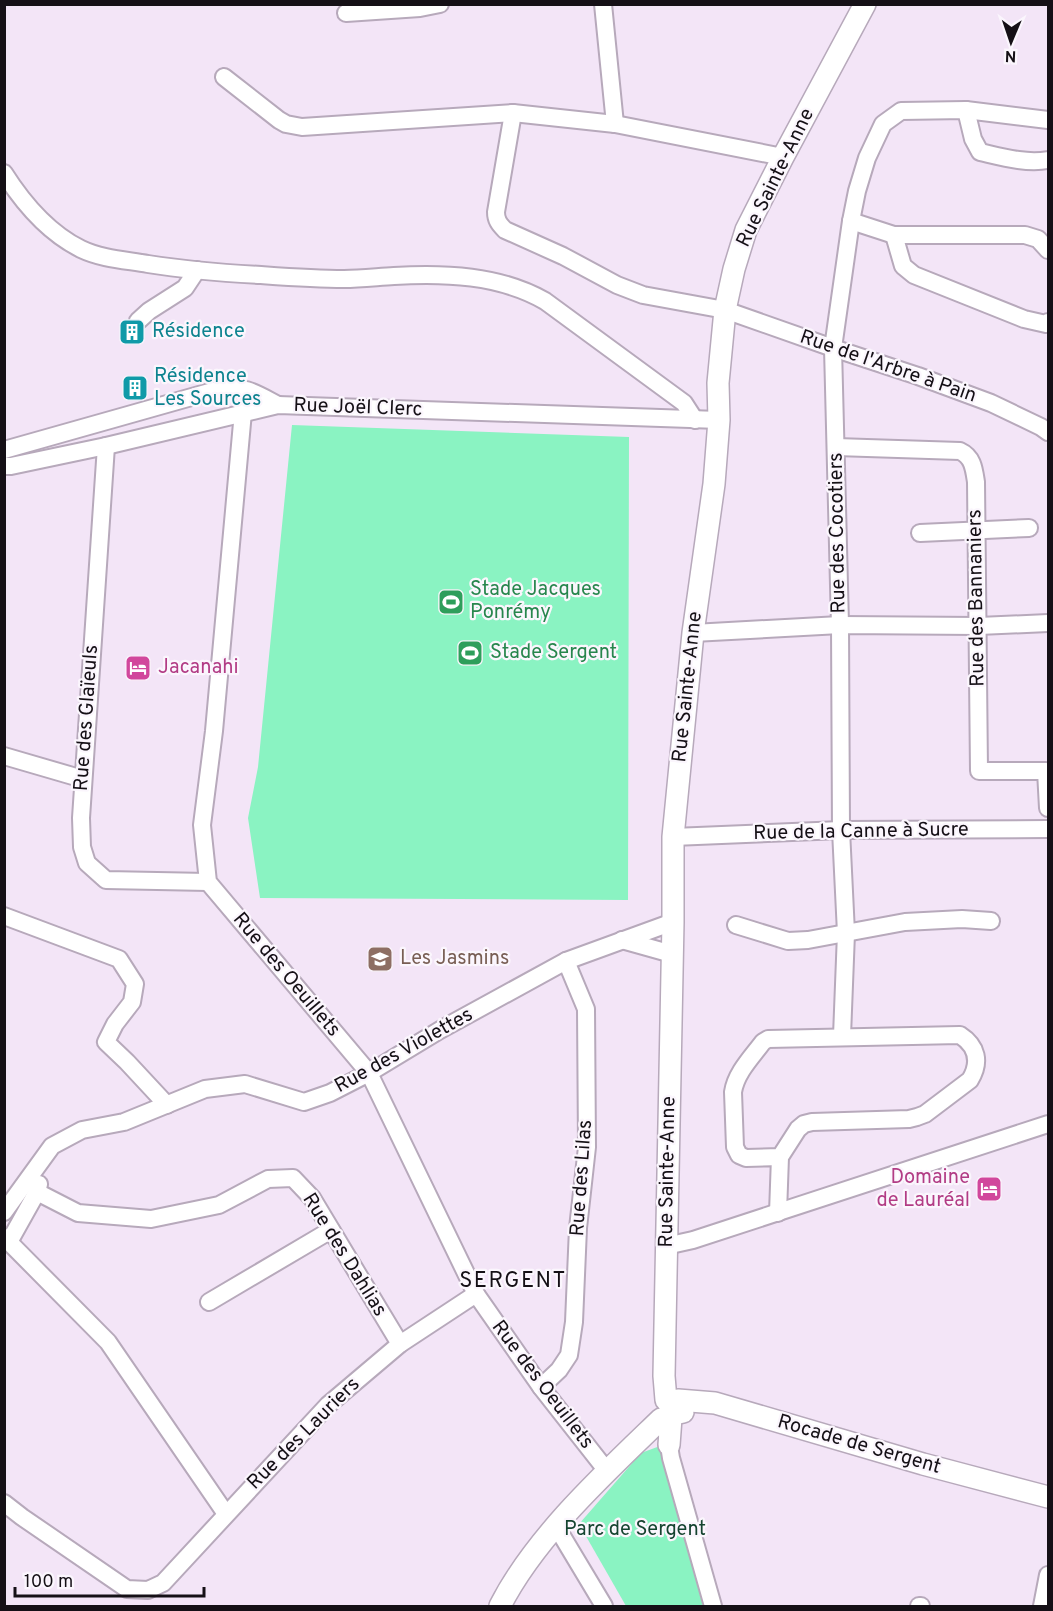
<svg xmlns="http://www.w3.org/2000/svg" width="1053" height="1611" viewBox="0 0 1053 1611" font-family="Overpass,sans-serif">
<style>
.green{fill:#8af3c2}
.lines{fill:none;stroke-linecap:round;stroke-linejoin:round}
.minor-casing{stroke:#b7a9bb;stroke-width:20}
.major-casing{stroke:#b7a9bb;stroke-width:24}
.minor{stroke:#fff;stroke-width:16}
.major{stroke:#fff;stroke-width:21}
.labels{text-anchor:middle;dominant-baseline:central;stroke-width:4.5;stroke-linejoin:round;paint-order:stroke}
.street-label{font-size:20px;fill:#151016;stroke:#fbf6fd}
.culture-label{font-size:20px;fill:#0d838f;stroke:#fbf6fd;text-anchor:start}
.leisure-label{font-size:20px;fill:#27864d;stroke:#fbf6fd;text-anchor:start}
.hotel-label{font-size:20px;fill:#b23c85;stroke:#fbf6fd;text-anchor:start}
.education-label{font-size:20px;fill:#785e54;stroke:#fbf6fd;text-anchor:start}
.park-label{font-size:20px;fill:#154430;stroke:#fbf6fd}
.quarter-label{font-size:22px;letter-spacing:1.5px;fill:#151016;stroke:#fbf6fd}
</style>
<rect width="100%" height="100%" fill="#f3e5f7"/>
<!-- green -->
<g class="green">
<polygon points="292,425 629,437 628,900 260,898 248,818 258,767"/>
<polygon points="660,1446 703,1606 626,1606 579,1524 641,1453"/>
</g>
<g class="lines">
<!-- minor casing -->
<g class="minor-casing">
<g id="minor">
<polyline points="603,4 615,124"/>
<polyline points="346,13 420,8 440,4"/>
<polyline points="224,77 279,120 286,124 302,127 513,113 615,124 783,157"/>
<path d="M966 110 973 139 980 152C1002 157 1026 164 1048 160"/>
<path d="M513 113 496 212C496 220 499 224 505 230L563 256 617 285 643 295 725 310 833 348 918 376 991 403 1041 427 1048 432"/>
<path d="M4 173C23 203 49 233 81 249 102 259 125 260 148 264 186 270 223 273 261 275 289 277 316 279 344 279 360 279 377 277 394 276 444 273 500 275 545 301L684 403 695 420"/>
<polyline points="851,221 894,235 1025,235 1038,239 1048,250"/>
<polyline points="894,235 903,266 914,275 1024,319 1046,324 1048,322"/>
<polyline points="138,321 149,311 185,288 197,270"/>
<polyline points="243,412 214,731 202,825 208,882 369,1073 476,1294 541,1387 607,1471"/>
<polyline points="106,446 81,818 82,847 87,863 106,880 208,882"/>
<path d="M836 447 960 451C973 457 974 469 976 482L979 771H1046L1048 808"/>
<path d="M4 450 220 389C245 385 257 394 278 405"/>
<polyline points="4,466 11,466 106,446 278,405 719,420"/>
<polyline points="920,533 1029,528"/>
<polyline points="693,633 840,625 979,626 1048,623"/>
<polyline points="4,756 83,779"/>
<polyline points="673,837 841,830 1048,829"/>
<polyline points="4,916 119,959 135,984 132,1002 115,1024 106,1042 127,1062 167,1105"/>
<polyline points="736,925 788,941 808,940 905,922 962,919 991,921"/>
<polyline points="622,940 672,954"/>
<polyline points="842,1036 846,933 841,830 840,625 833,348 851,221 857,191 867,158 883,124 901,111 966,110 1048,120"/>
<polyline points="37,1192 78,1213 151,1219 219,1205 268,1179 293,1178 312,1198 400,1344"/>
<polyline points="4,1212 52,1146 82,1130 124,1122 205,1089 245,1084 304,1102 330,1093 369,1073 440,1030 566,961 673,922"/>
<path d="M778 1213 780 1157 798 1129 804 1124 812 1122 909 1119 917 1117 925 1114 970 1080C981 1062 977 1046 960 1035L768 1039 763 1042C751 1058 736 1073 733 1092L735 1147 739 1155 746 1158 780 1157"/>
<polyline points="4,1237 108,1342 226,1514"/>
<polyline points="9,1242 37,1192 39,1184"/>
<polyline points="666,1246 693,1240 1048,1124"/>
<polyline points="209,1302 331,1230"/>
<polyline points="541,1387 559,1370 569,1355 574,1322 578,1228 587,1147 586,1009 566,961"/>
<polyline points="667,1433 671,1458 713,1606"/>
<polyline points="4,1503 22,1517 127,1589 148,1590 163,1583 328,1405 400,1344 476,1294"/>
<polyline points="556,1526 604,1606"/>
<polyline points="919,1606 921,1606"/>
<polyline points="1042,1606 1048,1575"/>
</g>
</g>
<!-- major casing -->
<g class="major-casing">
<g id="major">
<polyline points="666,1400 664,1376 673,922 673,837 693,633 714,484 719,420 718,383 725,310 734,269 746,230 783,157 865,4"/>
<polyline points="669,1404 678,1400 715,1403 923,1464 1048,1497"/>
<polyline points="669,1445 671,1418 674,1414 683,1412"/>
<path d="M500 1606C535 1537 605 1473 661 1419"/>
</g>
</g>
<!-- minor -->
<use href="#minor" class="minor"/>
<!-- major -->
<use href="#major" class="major"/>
</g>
<!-- icons -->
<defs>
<g id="building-square" transform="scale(1.35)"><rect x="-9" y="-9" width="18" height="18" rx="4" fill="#0f9aa8" stroke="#fbf6fd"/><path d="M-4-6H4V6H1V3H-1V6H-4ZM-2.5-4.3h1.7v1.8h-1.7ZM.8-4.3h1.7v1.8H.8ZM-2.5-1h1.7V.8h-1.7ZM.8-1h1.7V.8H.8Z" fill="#fff"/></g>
<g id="stadium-square" transform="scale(1.35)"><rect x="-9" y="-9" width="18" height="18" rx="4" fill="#2e9e5b" stroke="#fbf6fd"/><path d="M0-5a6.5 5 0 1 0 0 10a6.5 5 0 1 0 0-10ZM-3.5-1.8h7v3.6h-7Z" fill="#fff"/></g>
<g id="hotel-square" transform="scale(1.35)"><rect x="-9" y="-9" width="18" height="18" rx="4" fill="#d1479c" stroke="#fbf6fd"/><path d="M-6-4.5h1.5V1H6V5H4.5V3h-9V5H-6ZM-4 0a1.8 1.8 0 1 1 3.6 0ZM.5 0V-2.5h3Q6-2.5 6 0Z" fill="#fff"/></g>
<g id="school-square" transform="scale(1.35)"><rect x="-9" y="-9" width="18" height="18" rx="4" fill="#8d6e63" stroke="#fbf6fd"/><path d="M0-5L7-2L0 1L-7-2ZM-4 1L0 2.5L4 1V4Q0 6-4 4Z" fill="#fff"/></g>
</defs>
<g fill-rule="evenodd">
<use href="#building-square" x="132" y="332"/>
<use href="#building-square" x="135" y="388"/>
<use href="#stadium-square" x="451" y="602"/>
<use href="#stadium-square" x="470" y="653"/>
<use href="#hotel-square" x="138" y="668"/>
<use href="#school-square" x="380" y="959"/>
<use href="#hotel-square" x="989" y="1189"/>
</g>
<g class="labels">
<!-- street labels -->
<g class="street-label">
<text transform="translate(776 178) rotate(-64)">Rue Sainte-Anne</text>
<text transform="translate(888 367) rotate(19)">Rue de l'Arbre à Pain</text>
<text transform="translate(358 408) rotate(2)">Rue Joël Clerc</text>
<text transform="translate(838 533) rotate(-91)">Rue des Cocotiers</text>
<text transform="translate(977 598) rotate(-91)">Rue des Bannaniers</text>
<text transform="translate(688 687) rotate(-84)">Rue Sainte-Anne</text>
<text transform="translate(87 718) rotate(-86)">Rue des Glaïeuls</text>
<text transform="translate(861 832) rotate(-1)">Rue de la Canne à Sucre</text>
<text transform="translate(286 975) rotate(50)">Rue des Oeuillets</text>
<text transform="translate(404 1051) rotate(-29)">Rue des Violettes</text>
<text transform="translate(668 1172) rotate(-89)">Rue Sainte-Anne</text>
<text transform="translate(582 1178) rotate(-86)">Rue des Lilas</text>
<text transform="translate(344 1255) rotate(58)">Rue des Dahlias</text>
<text transform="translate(542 1385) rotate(53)">Rue des Oeuillets</text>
<text transform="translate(304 1434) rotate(-45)">Rue des Lauriers</text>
<text transform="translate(859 1445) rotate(16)">Rocade de Sergent</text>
</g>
<!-- culture labels -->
<g class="culture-label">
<text x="152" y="332">Résidence</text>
<text x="154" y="377">Résidence<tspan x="154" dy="23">Les Sources</tspan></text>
</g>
<!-- leisure labels -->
<g class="leisure-label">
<text x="470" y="590">Stade Jacques<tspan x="470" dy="23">Ponrémy</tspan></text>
<text x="490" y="653">Stade Sergent</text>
</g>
<!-- hotel labels -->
<g class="hotel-label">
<text x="158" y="668">Jacanahi</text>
<text x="970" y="1178" text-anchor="end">Domaine<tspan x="970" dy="23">de Lauréal</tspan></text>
</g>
<!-- education labels -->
<g class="education-label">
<text x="400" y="959">Les Jasmins</text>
</g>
<!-- park labels -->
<g class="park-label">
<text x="635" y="1530">Parc de Sergent</text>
</g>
<!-- quarter labels -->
<g class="quarter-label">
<text x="513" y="1281">SERGENT</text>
</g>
</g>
<!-- border -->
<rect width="1053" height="1611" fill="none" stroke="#151016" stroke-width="12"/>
<!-- north arrow -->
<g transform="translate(1011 42) rotate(182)" stroke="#fbf6fd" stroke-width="4.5" paint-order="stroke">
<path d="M0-4.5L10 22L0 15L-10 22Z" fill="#151016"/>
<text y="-9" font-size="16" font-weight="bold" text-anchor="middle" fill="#151016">N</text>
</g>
<!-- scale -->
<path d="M15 1587v9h189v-9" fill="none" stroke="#151016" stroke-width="3"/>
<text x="24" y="1587" font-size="18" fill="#151016" stroke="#fbf6fd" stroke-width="4.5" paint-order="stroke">100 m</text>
</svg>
